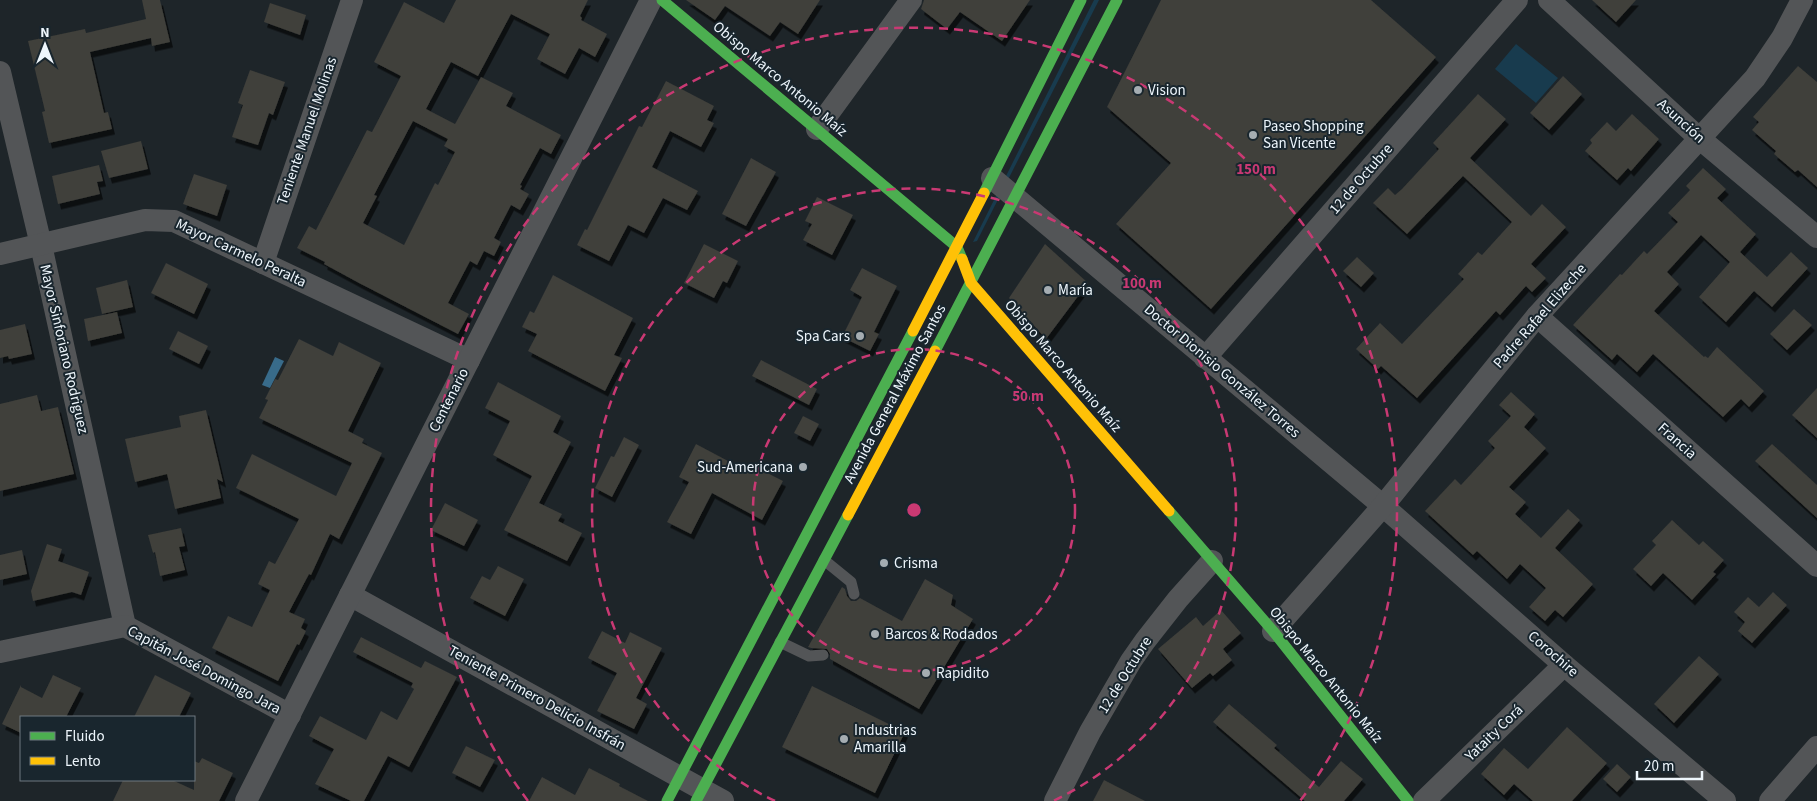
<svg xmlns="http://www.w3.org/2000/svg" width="1817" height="801" viewBox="0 0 1817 801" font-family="'Source Sans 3',sans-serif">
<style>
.green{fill:#183b4e}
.water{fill:#386b8a}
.building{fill:#3f3f3a;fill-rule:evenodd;filter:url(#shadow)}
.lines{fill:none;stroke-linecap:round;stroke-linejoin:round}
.lane{stroke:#535557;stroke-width:11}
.street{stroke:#535557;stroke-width:22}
.fast{stroke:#4caf50;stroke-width:11}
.slow{stroke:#ffc107;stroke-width:11}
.ring{fill:none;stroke:#c93973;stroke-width:2.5;stroke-dasharray:9 6}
.poi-dot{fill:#a5adb2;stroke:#19262e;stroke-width:2}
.labels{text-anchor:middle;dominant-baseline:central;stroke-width:4;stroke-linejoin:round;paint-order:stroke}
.street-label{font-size:15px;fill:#eef6fc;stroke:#19262e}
.poi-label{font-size:15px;fill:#eef6fc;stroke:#19262e;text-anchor:start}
.centre{fill:#c93973;stroke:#19262e;stroke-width:2.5}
.ring-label{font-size:15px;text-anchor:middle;font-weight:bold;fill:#c93973;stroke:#19262e;stroke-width:4;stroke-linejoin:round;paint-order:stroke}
</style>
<defs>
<filter id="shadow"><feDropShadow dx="3" dy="5.5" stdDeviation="0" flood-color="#0009"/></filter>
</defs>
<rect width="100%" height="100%" fill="#1e2529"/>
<!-- green -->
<g class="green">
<polygon points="1094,0 1099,0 977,241 973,242"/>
<polygon points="1516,44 1558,78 1536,103 1495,69"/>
</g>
<!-- water -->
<polygon class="water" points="275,357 284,361 270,388 262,385"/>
<!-- building -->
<g class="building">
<polygon points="142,0 160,0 170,42 152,46 151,38 90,52 104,113 108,112 112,129 49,143 42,112 45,111 28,41 85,29 86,33 146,19"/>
<path d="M456 0H588L580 16 582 18 581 20 607 34 595 57 579 48 565 74 537 59 550 34 511 14 478 76 451 62 426 109 455 124 481 77 513 93 506 106 561 135 551 154 540 148 520 185 522 186 520 189 529 194 520 210 511 205 494 238 501 242 494 256 484 251 477 265 470 261 448 303 469 314 458 334 359 283 324 264 325 262 297 248 309 226 316 230 367 130 372 132 401 76 374 62 404 2 444 23ZM413 121 448 139 444 146 455 152 438 185 435 183 404 245 363 223 377 196 374 195Z"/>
<polygon points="686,0 820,0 798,34 780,22 770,36 725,6 715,20"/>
<polygon points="924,0 1030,0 1002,41 960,12 947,29 921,9"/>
<polygon points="1161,0 1371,0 1436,57 1211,309 1116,224 1171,163 1107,107"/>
<polygon points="1592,0 1636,0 1616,22"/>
<polygon points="270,3 306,15 300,35 264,22"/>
<polygon points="1798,66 1817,82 1817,187 1798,170 1795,172 1774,154 1776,151 1752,130 1759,122 1753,117"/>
<polygon points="250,70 285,82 273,115 269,113 258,145 232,137 243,105 238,103"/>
<polygon points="1563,76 1582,94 1549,130 1530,113"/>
<polygon points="666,81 714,106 707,120 714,123 701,147 670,131 652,167 698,191 687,210 663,198 644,233 628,225 609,261 577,245 585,229 587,230 639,126 642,127"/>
<polygon points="1478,94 1506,119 1470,158 1531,216 1542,204 1566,227 1531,264 1546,278 1532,292 1526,286 1500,315 1496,311 1417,398 1381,366 1378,369 1356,349 1380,323 1402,344 1464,279 1458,274 1478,252 1482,255 1512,222 1463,176 1407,234 1373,203 1388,188 1395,195 1402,189 1439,149 1433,143"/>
<polygon points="1632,114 1659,139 1631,171 1628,168 1617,180 1585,151 1592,143 1590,140 1607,122 1616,131"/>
<polygon points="141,141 148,169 109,178 101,151"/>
<polygon points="751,158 776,172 746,226 722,214"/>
<polygon points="99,165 103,181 97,182 100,194 58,204 52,176"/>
<polygon points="1703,168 1726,189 1717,198 1756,234 1740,252 1767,277 1791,252 1808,268 1772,307 1754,291 1726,322 1699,297 1730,262 1701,235 1667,272 1679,284 1654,311 1704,357 1705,356 1708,358 1717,347 1764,391 1749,407 1741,399 1723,417 1653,354 1637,372 1617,354 1612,360 1573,325 1620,274 1622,275 1644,251 1647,254 1678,222 1668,213 1690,190 1686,186"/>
<polygon points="194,174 227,185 217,216 183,204"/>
<polygon points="817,197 853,215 832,255 803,240 812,224 805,221"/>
<polygon points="704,244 738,261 727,283 723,281 714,298 684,283"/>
<polygon points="1045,244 1088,283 1046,339 1009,298"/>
<polygon points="1357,257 1374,273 1361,287 1343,271"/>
<polygon points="166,263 208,284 194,314 151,293"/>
<polygon points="862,268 897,286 874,332 879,334 870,351 842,337 862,297 850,290"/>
<polygon points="553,275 633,318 614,355 622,358 605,391 528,351 537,334 522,327 530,311 534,313"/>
<polygon points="127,280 133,307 102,314 96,288"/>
<polygon points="1794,309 1812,325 1787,350 1770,334"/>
<polygon points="117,312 122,333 88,341 84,319"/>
<polygon points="25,324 32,354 9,359 8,356 0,358 0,330"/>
<polygon points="178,331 208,346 199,364 169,349"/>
<polygon points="299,339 333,356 339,342 381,363 348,431 364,439 362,443 382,453 339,539 330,534 311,575 309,574 289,612 305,619 301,628 306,631 299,645 297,644 278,681 212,648 228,616 252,627 270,590 258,584 269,561 275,564 299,519 236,488 252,454 336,496 352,463 259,418 268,400 265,399 275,379 278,380"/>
<polygon points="761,360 817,389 809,405 752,376"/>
<polygon points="498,382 561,416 553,432 571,442 539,503 562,514 558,521 582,533 567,561 504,530 532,476 493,455 510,421 485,408"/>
<polygon points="1817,388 1817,438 1792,415"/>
<polygon points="1511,392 1535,414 1524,427 1546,448 1509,487 1526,502 1515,514 1541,538 1568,509 1580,520 1555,548 1593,584 1563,617 1555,610 1545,621 1529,607 1546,588 1520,564 1507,579 1477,551 1473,555 1425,511 1455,479 1461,485 1495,448 1488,441 1511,416 1499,405"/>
<polygon points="37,395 41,411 58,407 74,474 0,491 0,404"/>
<polygon points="206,410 223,482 217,479 221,498 175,509 167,474 135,482 125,439 181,427 179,416"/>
<polygon points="803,416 819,424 810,441 794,433"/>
<polygon points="624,437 639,445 612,497 595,488 611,456 614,457"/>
<polygon points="696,444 745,470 748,463 783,481 762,520 712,493 691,534 667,522 689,482 679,477"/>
<polygon points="1772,444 1817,485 1817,518 1755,461"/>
<polygon points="445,503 478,520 464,546 431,530"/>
<polygon points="1672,520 1699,545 1703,541 1724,560 1713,572 1716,574 1692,600 1663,573 1651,586 1633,569 1656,545 1652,541"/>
<polygon points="181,528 185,546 179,547 185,570 160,576 155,552 153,553 148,535"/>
<polygon points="47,544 62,549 58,561 89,572 81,595 72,592 33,601 31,591"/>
<polygon points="22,550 27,574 0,580 0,555"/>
<polygon points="498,566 524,579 505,616 470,598 482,576 490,580"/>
<polygon points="925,579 953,595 951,605 973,619 919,709 830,659 830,654 827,649 811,648 808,647 842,587 845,589 847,596 851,601 856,601 860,598 902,621"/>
<polygon points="1773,592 1787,605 1752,643 1738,631 1745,622 1734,612 1748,597 1759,607"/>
<polygon points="1221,610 1241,633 1223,649 1232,660 1213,676 1210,673 1192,688 1158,649 1196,617 1203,626"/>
<polygon points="602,631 625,643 630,632 662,648 636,698 647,704 634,729 597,711 617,673 588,658"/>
<polygon points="361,637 421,668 425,661 457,677 409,767 388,756 364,801 351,801 315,784 334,749 309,736 320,716 366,740 381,711 397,720 414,689 411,687 413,683 353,652"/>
<polygon points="1699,656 1719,674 1674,723 1654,704"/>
<polygon points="53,675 81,688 66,717 21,717 21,733 2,724 21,685 21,687 42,698"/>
<polygon points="155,675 191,693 179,717 134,717"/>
<polygon points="812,686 905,732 875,793 782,747"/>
<polygon points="1229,704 1277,745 1274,748 1319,787 1341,761 1363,779 1344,801 1305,801 1213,722"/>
<polygon points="1567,727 1607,763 1572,801 1533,801 1514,784 1504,795 1481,774 1504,748 1528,769"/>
<polygon points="466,746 495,760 480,787 452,773"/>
<polygon points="202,758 233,773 219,801 113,801 123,780 172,780 194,790 194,761 199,763"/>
<polygon points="1617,764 1631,777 1617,792 1603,779"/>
<polygon points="589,768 620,784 619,786 648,801 529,801 542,777 575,795"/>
<polygon points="1104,780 1145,801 1093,801"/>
</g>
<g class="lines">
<!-- lane -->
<g class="lane">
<polyline points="824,560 851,582 854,594"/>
<polyline points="780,642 809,656 823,655"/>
</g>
<!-- street -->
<g class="street">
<polyline points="1549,0 1699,138 1817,237"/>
<polyline points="0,72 41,245 125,626"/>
<polyline points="817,129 911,0"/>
<polyline points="992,178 1383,506 1564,665 1725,801"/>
<polyline points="0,254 145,220 174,221 469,360"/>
<polyline points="263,263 352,0"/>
<polyline points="1537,316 1817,566"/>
<polyline points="1205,358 1517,0"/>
<polyline points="350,595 723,801"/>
<polyline points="1273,631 1383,506 1537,316 1755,78 1782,38 1802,0"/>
<polyline points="0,652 125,626 290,715"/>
<polyline points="246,801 651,0"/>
<polyline points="1055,801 1090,732 1131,661 1145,641 1178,599 1212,561"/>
<polyline points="1424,801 1564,665"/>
<polyline points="1770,801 1817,747"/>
</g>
<!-- fast -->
<g class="fast">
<polyline points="662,0 957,247 962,259"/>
<polyline points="984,193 1081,0"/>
<polyline points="935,351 1117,0"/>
<polyline points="1169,511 1273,631 1408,801"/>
<polyline points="667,801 913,331"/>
<polyline points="696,801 848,515"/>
</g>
<!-- slow -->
<g class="slow">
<polyline points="962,259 971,283 1169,511"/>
<polyline points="913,331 984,193"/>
<polyline points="848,515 935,351"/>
</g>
</g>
<!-- distance rings -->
<g class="ring">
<circle cx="914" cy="510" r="161"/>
<path d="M775 801A322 322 0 1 1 1053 801"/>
<path d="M528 801A483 483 0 1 1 1300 801"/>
</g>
<!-- markers -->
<g class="poi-dot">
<circle cx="1138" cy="90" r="5"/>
<circle cx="1253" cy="135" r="5"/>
<circle cx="1048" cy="290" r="5"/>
<circle cx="860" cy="336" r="5"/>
<circle cx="803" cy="467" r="5"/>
<circle cx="884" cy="563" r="5"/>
<circle cx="875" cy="634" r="5"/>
<circle cx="926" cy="673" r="5"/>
<circle cx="844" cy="739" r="5"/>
</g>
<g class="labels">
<!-- street labels -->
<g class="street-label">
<text transform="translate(780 79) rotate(40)">Obispo Marco Antonio Maíz</text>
<text transform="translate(1681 121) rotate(42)">Asunción</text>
<text transform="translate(307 131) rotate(-71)">Teniente Manuel Molinas</text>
<text transform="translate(1361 179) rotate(-49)">12 de Octubre</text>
<text transform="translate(241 253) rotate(25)">Mayor Carmelo Peralta</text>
<text transform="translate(1540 316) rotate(-49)">Padre Rafael Elizeche</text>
<text transform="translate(64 349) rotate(77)">Mayor Sinforiano Rodriguez</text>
<text transform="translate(1063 366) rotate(49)">Obispo Marco Antonio Maíz</text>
<text transform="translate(1222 371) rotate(40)">Doctor Dionisio González Torres</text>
<text transform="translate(895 394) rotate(-62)">Avenida General Máximo Santos</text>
<text transform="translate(449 400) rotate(-63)">Centenario</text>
<text transform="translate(1677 441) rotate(42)">Francia</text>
<text transform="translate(1553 654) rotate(41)">Corochire</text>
<text transform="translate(204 670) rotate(28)">Capitán José Domingo Jara</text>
<text transform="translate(1125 675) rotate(-58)">12 de Octubre</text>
<text transform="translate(1326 675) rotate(51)">Obispo Marco Antonio Maíz</text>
<text transform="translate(537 698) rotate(29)">Teniente Primero Delicio Insfrán</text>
<text transform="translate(1494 733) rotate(-44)">Yataity Corá</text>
</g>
<!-- poi labels -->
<g class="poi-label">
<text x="1148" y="90">Vision</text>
<text x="1263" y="126">Paseo Shopping<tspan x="1263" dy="17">San Vicente</tspan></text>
<text x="1058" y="290">María</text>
<text x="850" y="336" text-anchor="end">Spa Cars</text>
<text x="793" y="467" text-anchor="end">Sud-Americana</text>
<text x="894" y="563">Crisma</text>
<text x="885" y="634">Barcos &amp; Rodados</text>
<text x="936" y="673">Rapidito</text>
<text x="854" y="730">Industrias<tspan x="854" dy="17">Amarilla</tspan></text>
</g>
</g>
<circle cx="914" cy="510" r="8" class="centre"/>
<g class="ring-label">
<text x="1256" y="174">150 m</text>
<text x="1142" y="288">100 m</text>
<text x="1028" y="401">50 m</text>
</g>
<!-- legend -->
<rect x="20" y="716" width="175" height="65" fill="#19262e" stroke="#6e7980"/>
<rect x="30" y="732" width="25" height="8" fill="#4caf50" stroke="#6e7980"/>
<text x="65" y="741" font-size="15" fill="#eef6fc">Fluido</text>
<rect x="30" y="757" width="25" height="8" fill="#ffc107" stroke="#6e7980"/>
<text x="65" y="766" font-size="15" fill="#eef6fc">Lento</text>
<!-- north arrow -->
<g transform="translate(45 45)" stroke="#19262e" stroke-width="4" paint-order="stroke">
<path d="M0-4L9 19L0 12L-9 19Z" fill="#eef6fc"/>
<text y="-8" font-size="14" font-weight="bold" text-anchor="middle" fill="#eef6fc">N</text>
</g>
<!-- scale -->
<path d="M1637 771v8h65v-8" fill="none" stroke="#eef6fc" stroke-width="2.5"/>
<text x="1644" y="771" font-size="15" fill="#eef6fc" stroke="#19262e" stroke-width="4" paint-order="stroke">20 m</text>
</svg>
